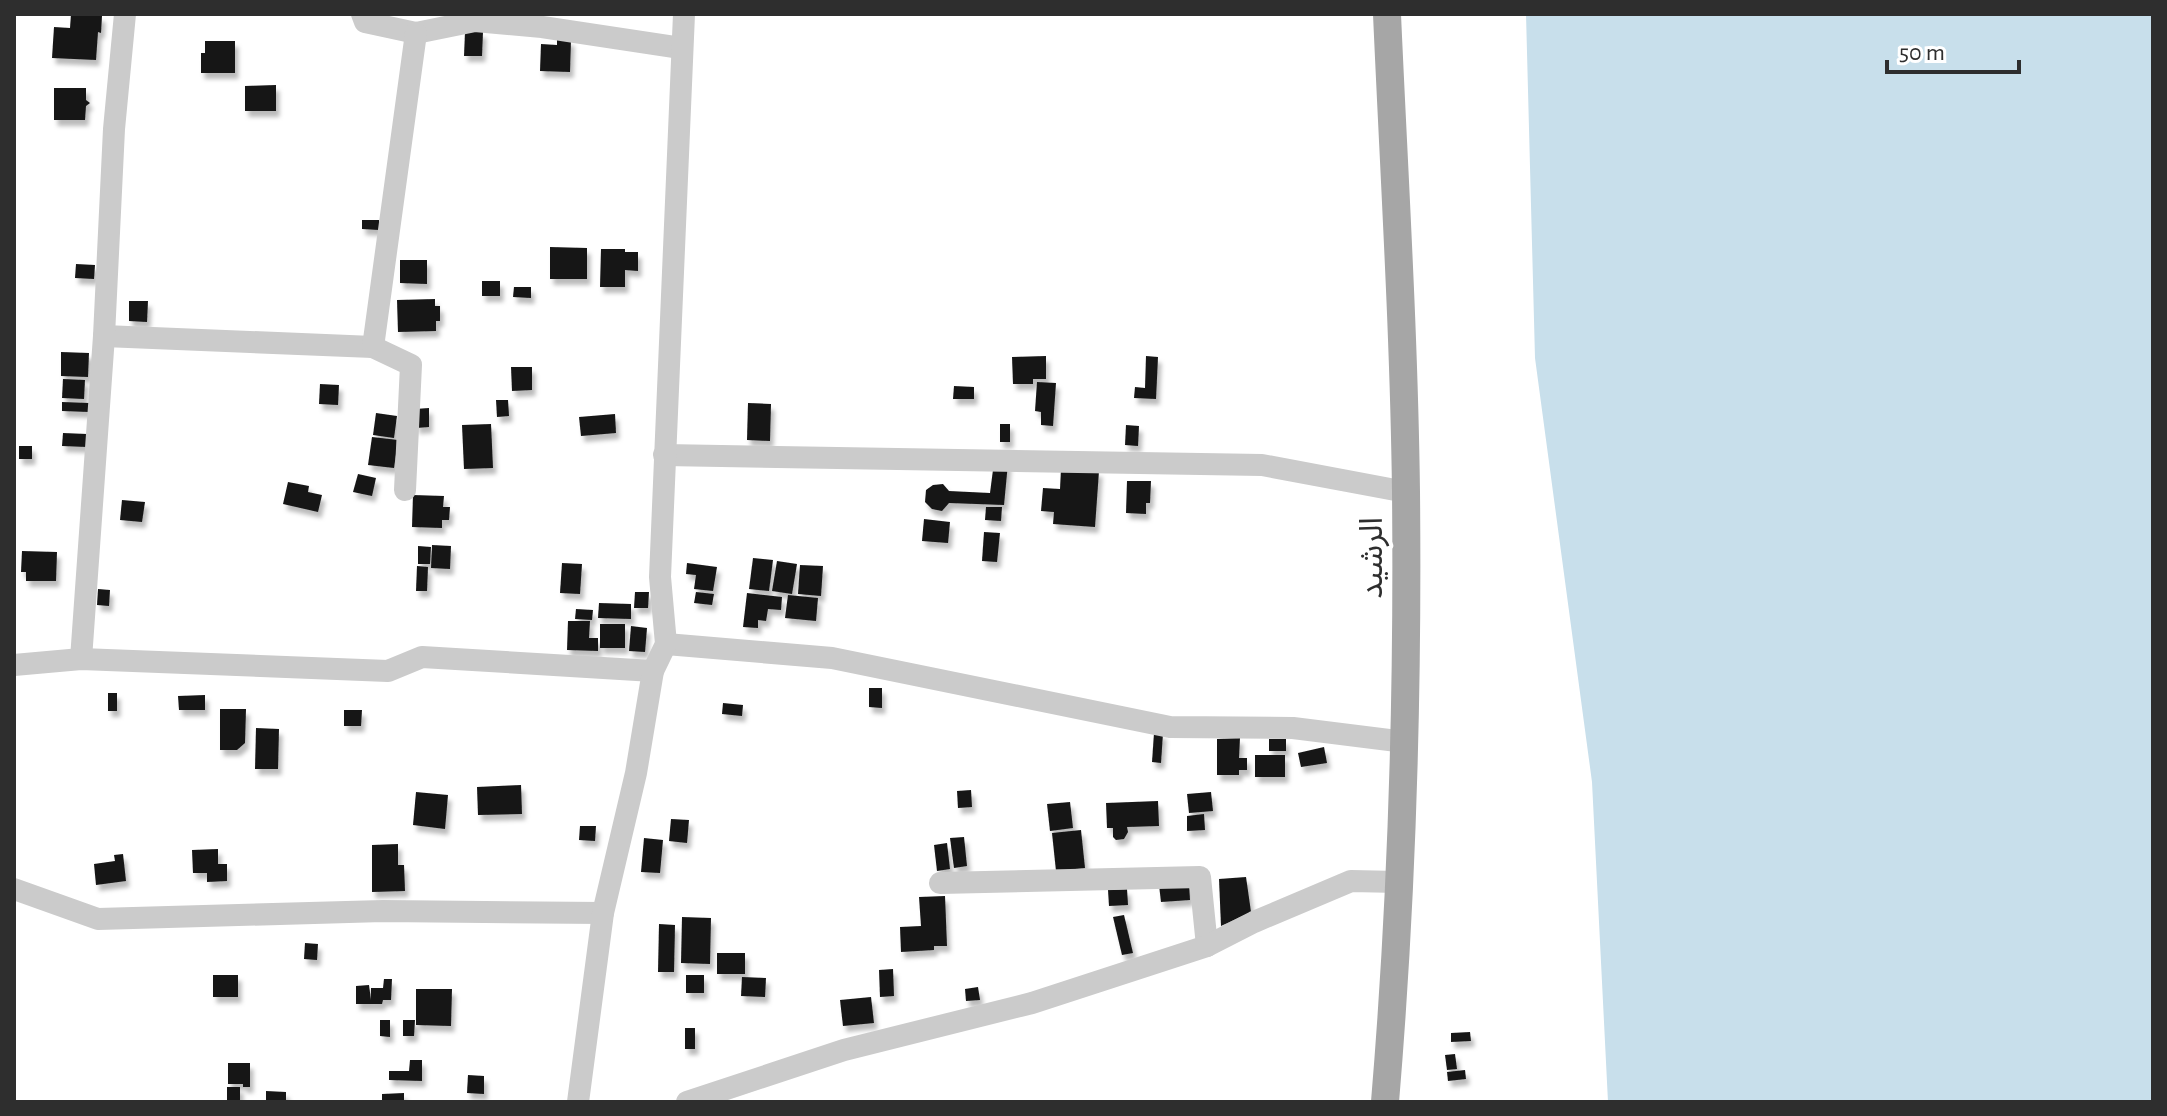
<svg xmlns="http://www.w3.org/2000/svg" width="2167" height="1116" viewBox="0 0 2167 1116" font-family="'Alegreya Sans','Noto Sans Arabic',sans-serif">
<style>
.water{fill:#c8dfeb}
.building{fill:#151515;filter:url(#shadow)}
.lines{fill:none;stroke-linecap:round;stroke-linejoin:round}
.minor{stroke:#cbcbcb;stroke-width:22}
.major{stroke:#a6a6a6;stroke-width:28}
.labels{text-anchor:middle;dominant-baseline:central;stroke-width:8;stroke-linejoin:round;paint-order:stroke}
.street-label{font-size:32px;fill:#2e2e2e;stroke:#fff}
</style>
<defs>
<filter id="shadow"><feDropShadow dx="3.5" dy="6" stdDeviation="2" flood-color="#0004"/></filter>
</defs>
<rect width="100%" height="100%" fill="#fff"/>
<!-- water -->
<polygon class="water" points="1526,14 2153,14 2153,1102 1608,1102 1592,782 1535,358"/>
<!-- building -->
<g class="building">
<polygon points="71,14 102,16 101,33 98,32 96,60 52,58 54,27 70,28"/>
<polygon points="465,32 483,32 482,56 464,56"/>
<polygon points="557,39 571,40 570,72 540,71 541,44 557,45"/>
<polygon points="205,41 235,41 235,73 201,73 201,53 205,53"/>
<polygon points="276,85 276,111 245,111 245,86"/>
<polygon points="54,88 86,88 86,100 90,103 86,106 85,120 54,120"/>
<polygon points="362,220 379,220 379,230 362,229"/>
<polygon points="550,247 587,248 587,279 550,279"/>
<polygon points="601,249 625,249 625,252 638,252 638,271 625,270 625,287 600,287"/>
<polygon points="400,260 427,260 427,284 400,283"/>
<polygon points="76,264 95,265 94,279 75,278"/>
<rect x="482" y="281" width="18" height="15"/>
<polygon points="514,287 531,287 531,298 513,297"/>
<polygon points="435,299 435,306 440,306 440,321 436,321 436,331 398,332 397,300"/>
<polygon points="129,301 148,301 147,322 129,321"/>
<polygon points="61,352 89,353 88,377 61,376"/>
<polygon points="1046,356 1046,379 1033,379 1033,384 1013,384 1012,357"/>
<polygon points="1146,356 1158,357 1156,399 1134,398 1135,387 1145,388"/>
<polygon points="511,367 532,367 532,390 512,391"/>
<polygon points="63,379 85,380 84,399 62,398"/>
<polygon points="1037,382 1056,383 1053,426 1041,425 1041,412 1035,411"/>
<polygon points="320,384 339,385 338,405 319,404"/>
<polygon points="954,386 974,387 974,399 953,399"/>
<polygon points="496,400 508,400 509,416 497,417"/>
<polygon points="62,402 89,403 89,412 62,411"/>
<polygon points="748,403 771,404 770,441 747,440"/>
<polygon points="429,408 429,427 416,428 415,409"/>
<polygon points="376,413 397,416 394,438 373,435"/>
<polygon points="615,414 616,433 581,436 579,417"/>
<polygon points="491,424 493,468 464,469 462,425"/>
<rect x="1000" y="424" width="10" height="18"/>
<polygon points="1126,425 1139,426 1138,446 1125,445"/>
<polygon points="63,433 87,434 87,447 62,446"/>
<polygon points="372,437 398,440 394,468 368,465"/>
<rect x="19" y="446" width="13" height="13"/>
<polygon points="994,462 1008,463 1004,505 949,503 942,511 932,509 925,502 926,490 933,485 943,484 949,491 990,493"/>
<polygon points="1061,469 1099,471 1095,527 1053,524 1054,512 1041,511 1043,488 1060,489"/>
<polygon points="358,474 376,478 372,496 353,492"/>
<polygon points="1127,481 1151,481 1150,503 1146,503 1146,514 1126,513"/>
<polygon points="288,482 309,486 308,492 322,495 318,512 283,504"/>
<polygon points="413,495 444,496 443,507 450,507 449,520 442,520 442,528 412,527"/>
<polygon points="122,500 145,502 142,522 120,520"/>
<polygon points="986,507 1002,507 1001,521 985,520"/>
<polygon points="924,519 950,522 948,543 922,541"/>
<polygon points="984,532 1000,533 997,562 982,561"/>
<polygon points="432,545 451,546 450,569 431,568"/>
<polygon points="418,546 431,547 430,564 418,564"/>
<polygon points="22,551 57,552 56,581 26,581 26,572 21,572"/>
<polygon points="753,558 773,560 769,591 749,589"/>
<polygon points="777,561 797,564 792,594 772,591"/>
<polygon points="562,563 582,564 580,594 560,593"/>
<polygon points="687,563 717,567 713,591 694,589 696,575 686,574"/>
<polygon points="800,565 823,566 821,596 798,594"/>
<polygon points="417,566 428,567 427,591 416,591"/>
<polygon points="98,589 110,590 109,606 97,605"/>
<polygon points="635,592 649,592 648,608 634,608"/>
<polygon points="696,592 714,594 712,605 694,603"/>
<polygon points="747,593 782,597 781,610 768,609 766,621 758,620 758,628 743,627"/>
<polygon points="788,595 818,598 816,621 785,618"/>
<polygon points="599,603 631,604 631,619 598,618"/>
<polygon points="576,609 593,610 592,620 575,619"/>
<polygon points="568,621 590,621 589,638 598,638 598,651 567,650"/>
<rect x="600" y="624" width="25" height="24"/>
<polygon points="631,626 647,628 645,652 629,651"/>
<polygon points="869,688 882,688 882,708 869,707"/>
<rect x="108" y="693" width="9" height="18"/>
<polygon points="205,695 205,710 179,710 178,696"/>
<polygon points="723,703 743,705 742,716 722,714"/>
<polygon points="220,709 246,709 245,743 237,750 220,750"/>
<polygon points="344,710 362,710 361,726 344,726"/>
<polygon points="256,728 279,729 278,769 255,769"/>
<polygon points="1154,733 1163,733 1161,763 1152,762"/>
<polygon points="1240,738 1239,758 1247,758 1247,770 1239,770 1239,775 1217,775 1217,739"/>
<rect x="1269" y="739" width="17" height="12"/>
<polygon points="1324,747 1327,763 1301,767 1298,753"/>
<rect x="1255" y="755" width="30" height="22"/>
<polygon points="521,785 522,814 478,815 477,787"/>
<polygon points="971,790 972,807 958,808 957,791"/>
<polygon points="416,792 448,795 445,829 413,825"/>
<polygon points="1211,792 1213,811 1189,813 1187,794"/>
<polygon points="1158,801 1159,826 1127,827 1128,832 1124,839 1116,840 1113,837 1113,828 1107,828 1106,803"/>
<polygon points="1070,802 1073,828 1050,831 1047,804"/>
<polygon points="1204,814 1205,830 1187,831 1187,816"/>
<polygon points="671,819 689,820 687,843 669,841"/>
<polygon points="580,826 596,826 595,841 579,840"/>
<polygon points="1081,830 1085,868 1056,871 1052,833"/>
<polygon points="964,837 967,866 954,868 950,838"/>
<polygon points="644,838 663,840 660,873 641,872"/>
<polygon points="947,843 950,869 937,871 934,845"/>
<polygon points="398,844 398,865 404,865 405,891 372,892 372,845"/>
<polygon points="218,849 218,864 227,864 227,881 207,882 207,873 193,873 192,850"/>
<polygon points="123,854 126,881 96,885 94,864 115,861 114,855"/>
<polygon points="1246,877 1251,912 1221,926 1219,879"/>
<polygon points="1189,883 1190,900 1161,902 1159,885"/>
<polygon points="1127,889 1128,905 1109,906 1108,890"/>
<polygon points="945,896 947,946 934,946 934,950 901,952 900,927 921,926 919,897"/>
<polygon points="1124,915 1133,953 1122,955 1113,917"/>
<polygon points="682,917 711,918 710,964 681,963"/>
<polygon points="659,924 675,925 674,972 658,972"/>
<polygon points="305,943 318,944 317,960 304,959"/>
<rect x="717" y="953" width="28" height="21"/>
<polygon points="893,969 894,996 880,997 879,970"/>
<rect x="213" y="975" width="25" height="22"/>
<rect x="686" y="975" width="18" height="18"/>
<polygon points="742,977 766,978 765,997 741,996"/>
<polygon points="384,979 392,979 391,1000 383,1000 382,1004 356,1004 356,986 369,985 371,1000 371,988 383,988"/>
<polygon points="978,987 980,1000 966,1001 965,989"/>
<polygon points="416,989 452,989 451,1026 416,1025"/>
<polygon points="871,997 874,1023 843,1026 840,1000"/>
<polygon points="380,1020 390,1020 390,1037 380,1036"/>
<polygon points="403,1020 415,1020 414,1036 403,1036"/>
<rect x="685" y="1028" width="10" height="21"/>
<polygon points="1470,1032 1471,1041 1451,1042 1451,1033"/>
<polygon points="1455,1054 1457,1069 1447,1070 1445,1055"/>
<polygon points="410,1060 422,1060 422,1081 389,1080 389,1071 409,1071"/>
<polygon points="228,1063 250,1063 250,1087 243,1087 243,1084 228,1084"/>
<polygon points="1465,1070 1466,1079 1448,1081 1447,1072"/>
<polygon points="468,1075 484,1076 484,1094 467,1093"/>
<rect x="227" y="1087" width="13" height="13"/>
<polygon points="266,1091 286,1092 286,1102 266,1102"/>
<polygon points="404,1093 404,1102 382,1102 382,1094"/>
</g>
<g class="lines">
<!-- minor -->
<g class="minor">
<polyline points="362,14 365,22 416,33 475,21 542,27 681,48"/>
<polyline points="104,336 373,347"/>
<polyline points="664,455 1262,465 1406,492"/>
<polyline points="405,490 411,365 373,347 416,33"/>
<polyline points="666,644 832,658 1170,727 1293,728 1405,742"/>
<polyline points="81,659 104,336 114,129 125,14"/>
<polyline points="14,665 81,659 388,671 422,657 653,671"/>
<polyline points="940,883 1200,877 1207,946"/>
<polyline points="14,889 98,919 383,911 603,913"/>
<polyline points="578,1102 603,913 636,773 653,671 666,644 660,577 684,14"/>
<polyline points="687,1102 844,1050 1032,1003 1207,946 1254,922 1351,881 1399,882"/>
</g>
<!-- major -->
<path class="major" d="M1385 1102C1402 899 1408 695 1406 492 1404 332 1394 173 1387 14"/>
</g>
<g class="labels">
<!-- street labels -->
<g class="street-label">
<text transform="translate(1372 558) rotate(-90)">الرشيد</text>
</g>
</g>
<!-- border -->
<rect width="2167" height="1116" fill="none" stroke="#2e2e2e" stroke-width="32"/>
<!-- scale -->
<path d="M1887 60v12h132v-12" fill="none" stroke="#2e2e2e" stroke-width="4"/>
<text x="1899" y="60" font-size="24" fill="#2e2e2e" stroke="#ffffff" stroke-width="6" paint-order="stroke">50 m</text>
</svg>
